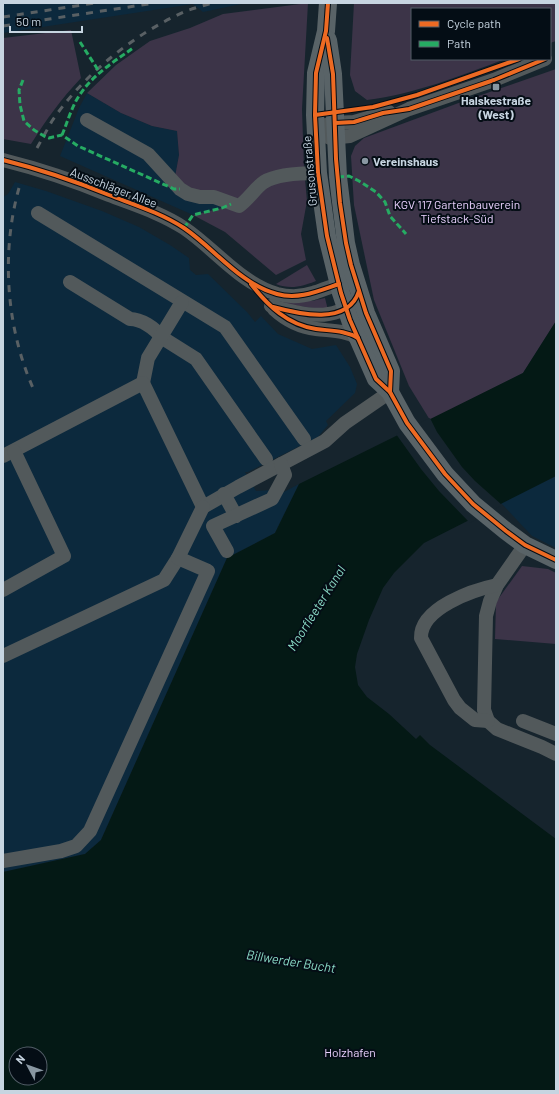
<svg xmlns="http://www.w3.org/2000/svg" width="559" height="1094" viewBox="0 0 559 1094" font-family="Barlow,sans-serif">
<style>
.built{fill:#0c293d}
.green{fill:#3c3448}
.water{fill:#041915;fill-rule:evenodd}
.pier{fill:#16242d}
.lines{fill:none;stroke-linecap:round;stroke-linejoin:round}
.minor{stroke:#52595b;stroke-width:14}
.major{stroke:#596367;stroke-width:18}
.rail{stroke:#596064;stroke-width:3;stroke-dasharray:7 7;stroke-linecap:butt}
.quiet{stroke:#26ab63;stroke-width:3;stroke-dasharray:6 3;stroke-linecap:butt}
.cycleway-casing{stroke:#040d15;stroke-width:6}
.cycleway{stroke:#ed6a23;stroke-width:4}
.poi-dot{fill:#8997a2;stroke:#040d15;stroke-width:1.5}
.labels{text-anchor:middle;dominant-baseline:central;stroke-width:4;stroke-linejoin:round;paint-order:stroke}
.poi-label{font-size:12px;font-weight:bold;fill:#c7d5e1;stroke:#040d15}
.street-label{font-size:12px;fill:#c7d5e1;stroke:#040d15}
.park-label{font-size:12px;fill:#ead1fe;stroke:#040d15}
.water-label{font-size:13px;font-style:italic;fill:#8adac6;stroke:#040d15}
</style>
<rect width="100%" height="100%" fill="#16242d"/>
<!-- built -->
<g class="built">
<polygon points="3,3 246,3 203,12 193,4 3,33"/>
<polygon points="87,93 121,113 152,126 177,131 179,155 174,182 231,204 222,208 193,215 60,156 79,108"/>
<polygon points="15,182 46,191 102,211 139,227 170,245 189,258 190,270 196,275 208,274 247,312 255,322 261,316 278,334 312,349 336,345 350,367 357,384 355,393 326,421 328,425 318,437 248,472 245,472 256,491 273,490 282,493 299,484 275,533 227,558 101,840 85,854 3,872 3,197 8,194"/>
<polygon points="556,476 556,548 532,536 501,503"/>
</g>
<!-- green -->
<g class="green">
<polygon points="308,3 302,109 304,168 307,201 301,234 306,260 276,275 225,232 193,215 222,208 231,204 174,182 179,155 177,131 152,126 121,113 87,93 116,65 150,41 190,28 223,14"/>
<path d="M354 3H556V41L550 43V9H412V59H505C460 76 415 94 367 100L355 91 350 75Z"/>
<path d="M71 30 81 78C61 99 46 120 31 144L3 139V38Z"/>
<polygon points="556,69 556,321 523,373 430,420 409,386 374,300 354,205 351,156 355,146 364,138 464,101"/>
<path d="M307 265 316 281C303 286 291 290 276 284Z"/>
<polygon points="325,298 328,310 284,304 285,301 312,301"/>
<polygon points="522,566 548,569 556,573 556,644 495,639 496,602"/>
</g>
<!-- water -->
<path class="water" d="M556 321V476L424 543 394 573 383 588 369 620 357 654 355 667 358 685 367 697 389 714 416 739 420 735 430 745 556 839V1091H3V872L85 854 101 840 227 558 275 533 299 484 523 373ZM16 1054H40V1078H16Z"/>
<!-- pier -->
<polygon class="pier" points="430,418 437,432 462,467 475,481 502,505 470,523 439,491 421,469 396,434"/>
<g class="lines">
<!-- minor -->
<g class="minor">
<path d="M87 120 148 154 180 189 188 194 200 197H214L239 206C249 199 255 188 264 182 277 174 303 173 318 173"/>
<polyline points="325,125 335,123 354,122 389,112"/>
<polyline points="315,131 330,138 350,136 409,109 494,80 545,59"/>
<path d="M3 160C39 169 75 181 109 195 135 205 161 213 184 228 215 249 240 283 277 294 289 297 301 297 313 293 324 290 335 283 348 284"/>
<polyline points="38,213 225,327 304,439"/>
<path d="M70 282 130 319C141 319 155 328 161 337L196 359 266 459"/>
<path d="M271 306C295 313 334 324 353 301"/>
<path d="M274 309C286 320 299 327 316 329 330 331 345 330 358 338"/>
<polyline points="143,383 148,358 182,302"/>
<polyline points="3,456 143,383 203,507 238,487 325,441 345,423 390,392"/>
<polyline points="224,494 236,516"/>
<polyline points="525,545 497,585 490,601 486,616 484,710 488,721 497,729 542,747 556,754"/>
<polyline points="227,551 213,526 272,499 285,475 281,464"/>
<polyline points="3,590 64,556 14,451"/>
<polyline points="3,656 164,580 178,558"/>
<path d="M488 721 475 720 460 708 454 700 421 638C420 608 473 590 497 585"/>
<polyline points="523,721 556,734"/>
<polyline points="3,861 61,851 76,846 90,831 208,571 178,558 203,507"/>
</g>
<!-- major -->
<g class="major">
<polyline points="328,3 326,31 316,73 315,115 318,173 327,236 341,293 350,320 376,379 390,392 407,423 445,474 473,504 506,531 525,545 556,560"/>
<polyline points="328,40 333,74 338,177 346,243 351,265 366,313 391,371 390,392"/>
</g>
<!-- rail -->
<g class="rail">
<polyline points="3,17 95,3"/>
<polyline points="3,26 155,3"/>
<path d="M37 148C42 139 47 130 52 121 84 74 134 34 186 11 194 8 203 6 212 3"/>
<path d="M19 188C1 252 6 327 33 388"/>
</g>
<!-- quiet -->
<g class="quiet">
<polyline points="80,42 100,73"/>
<polyline points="23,80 19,90 20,105 24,121 34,130 44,136 49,138 62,135 78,146 174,189 180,189"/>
<path d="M62 135C68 121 72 105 81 93 94 74 115 61 133 48"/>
<polyline points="338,177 349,176 359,181 376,192 385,202 390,216 406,234"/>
<polyline points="184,228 193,215 222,208 231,204"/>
</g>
<!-- cycleway casing -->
<g class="cycleway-casing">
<g id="cycleway">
<polyline points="328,3 326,31 316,73 315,115 318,173 327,236 341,293 350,320 376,379 390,392 407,423 445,474 473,504 506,531 525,545 556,560"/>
<polyline points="327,38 333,74 336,159 340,203 346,243 351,265 366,313 391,371 390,392"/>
<polyline points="315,115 373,107 417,95 519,59"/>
<polyline points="335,123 354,122 383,113 409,109 494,80 545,59"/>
<path d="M3 160C39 169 75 181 109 195 135 205 161 213 184 228 215 249 240 284 277 294 299 300 318 291 339 284"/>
<path d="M251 284C268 306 288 325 316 329 330 331 345 330 358 338"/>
<path d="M273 307C299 314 348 326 359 291"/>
</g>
</g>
<!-- cycleway -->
<use href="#cycleway" class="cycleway"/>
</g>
<!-- markers -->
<g class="poi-dot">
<rect x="492" y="83" width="8" height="8" rx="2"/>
<circle cx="365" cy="161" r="4"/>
</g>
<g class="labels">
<!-- poi labels -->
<g class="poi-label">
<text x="496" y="100">Halskestraße<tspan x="496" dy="14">(West)</tspan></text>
<text x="373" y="161" text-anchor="start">Vereinshaus</text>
</g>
<!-- street labels -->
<g class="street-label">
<text transform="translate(309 171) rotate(-95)">Grusonstraße</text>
<text transform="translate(114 187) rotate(21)">Ausschläger Allee</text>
</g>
<!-- park labels -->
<g class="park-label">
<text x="457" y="204">KGV 117 Gartenbauverein<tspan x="457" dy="14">Tiefstack-Süd</tspan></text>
<text x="350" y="1052">Holzhafen</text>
</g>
<!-- water labels -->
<g class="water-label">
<text transform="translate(316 608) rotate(-58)">Moorfleeter Kanal</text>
<text transform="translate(291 961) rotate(9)">Billwerder Bucht</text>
</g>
</g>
<!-- border -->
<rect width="559" height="1094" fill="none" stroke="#c7d5e1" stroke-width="8"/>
<!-- legend -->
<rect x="411" y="8" width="140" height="52" fill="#040d15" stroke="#525d67"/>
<rect x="419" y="21" width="20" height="6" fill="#ed6a23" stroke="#525d67"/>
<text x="447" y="28" font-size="12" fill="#c7d5e1">Cycle path</text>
<rect x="419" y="41" width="20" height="6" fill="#26ab63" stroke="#525d67"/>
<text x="447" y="48" font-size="12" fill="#c7d5e1">Path</text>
<!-- north arrow -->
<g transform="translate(28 1066) rotate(311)"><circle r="19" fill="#040d15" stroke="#525d67"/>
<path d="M0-3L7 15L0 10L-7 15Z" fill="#8997a2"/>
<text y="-6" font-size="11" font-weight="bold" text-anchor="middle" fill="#c7d5e1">N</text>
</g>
<!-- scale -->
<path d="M10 26v6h72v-6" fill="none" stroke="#c7d5e1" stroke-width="2"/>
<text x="16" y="26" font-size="12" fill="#c7d5e1" stroke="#040d15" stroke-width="3" paint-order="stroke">50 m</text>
</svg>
